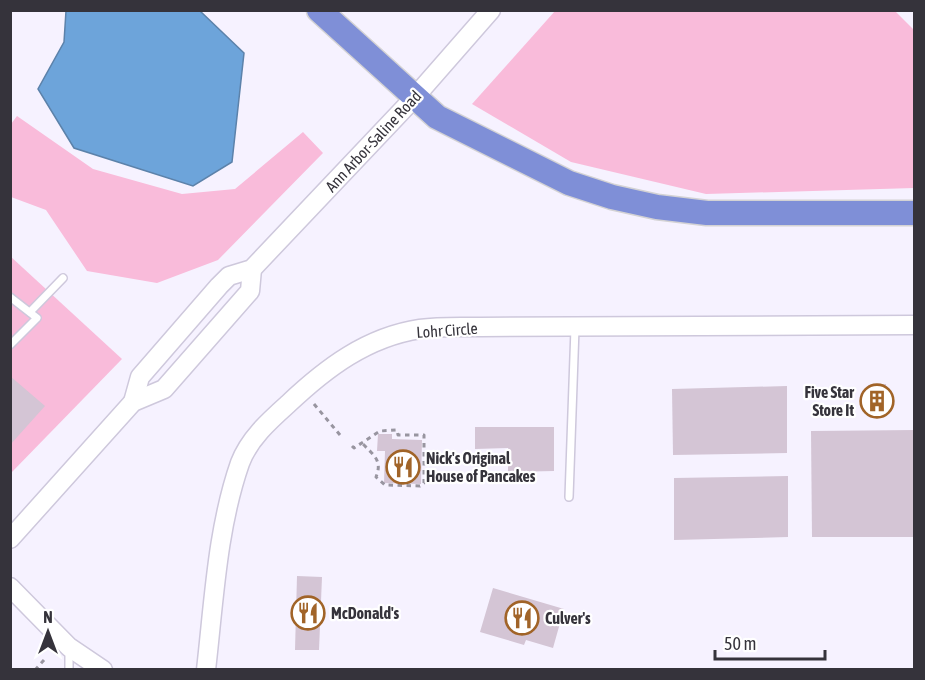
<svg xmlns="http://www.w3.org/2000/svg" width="925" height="680" viewBox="0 0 925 680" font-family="'Asap Condensed',sans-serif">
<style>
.green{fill:#f9bbda}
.water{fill:#6da4da;stroke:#5c82aa;stroke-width:1.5}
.building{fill:#d4c5d5}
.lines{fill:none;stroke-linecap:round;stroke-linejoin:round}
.lane-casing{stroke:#cec8dc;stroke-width:10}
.secondary-casing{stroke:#cec8dc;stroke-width:21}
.highway-casing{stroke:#d3d2d4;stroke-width:27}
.path{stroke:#9895a0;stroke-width:3;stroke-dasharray:4.5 4.5;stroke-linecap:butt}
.lane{stroke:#fff;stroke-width:7}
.secondary{stroke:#fff;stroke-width:18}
.highway{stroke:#7f8fd7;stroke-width:24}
.labels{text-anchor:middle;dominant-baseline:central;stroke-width:4.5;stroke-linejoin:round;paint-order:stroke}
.street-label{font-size:16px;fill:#35333b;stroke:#fff}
.poi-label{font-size:16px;font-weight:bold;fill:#35333b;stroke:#fff;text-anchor:start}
</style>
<rect width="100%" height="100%" fill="#f6f2ff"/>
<!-- green -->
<g class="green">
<polygon points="555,11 895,11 914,30 914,188 706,194 571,162 472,104"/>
<polygon points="17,116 93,169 182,194 235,189 303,132 323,153 218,260 157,283 87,271 46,210 11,197 11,124"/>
<polygon points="10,256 122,359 11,473 10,473"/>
</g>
<!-- water -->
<polygon class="water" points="66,11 200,11 244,53 232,162 193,186 74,148 38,89 64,42"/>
<!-- building -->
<g class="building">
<polygon points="10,376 45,406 10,445"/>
<polygon points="886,384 887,407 868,408 868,385"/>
<polygon points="787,386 787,453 673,455 672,389"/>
<polygon points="475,427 554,427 554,471 508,472 508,448 475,449"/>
<polygon points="915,430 915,537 812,537 811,431"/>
<polygon points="378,434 392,434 392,439 422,440 421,484 384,483 385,451 377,451"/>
<polygon points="788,476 788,537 674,540 674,478"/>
<polygon points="297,576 322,577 319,650 295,650"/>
<polygon points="493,588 564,609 553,648 526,640 524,645 480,632"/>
</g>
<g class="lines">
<!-- lane casing -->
<g class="lane-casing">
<g id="lane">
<polyline points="10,297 37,318 10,345"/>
<polyline points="30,312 63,278"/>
<polyline points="569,497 575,328"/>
<polyline points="69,649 69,670"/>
</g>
</g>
<!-- secondary casing -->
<g class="secondary-casing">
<g id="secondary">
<polyline points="133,402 140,377 219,286 229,276 252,269 414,98 491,10"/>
<polyline points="10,539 133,402 164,389 250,291 252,269"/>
<polyline points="10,587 69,647 103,670"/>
<path d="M206 670C214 601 217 529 240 463 249 439 269 421 288 404 326 368 367 337 420 329 440 326 460 327 480 327L914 325"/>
</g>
</g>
<!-- highway casing -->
<g class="highway-casing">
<polyline id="highway" points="319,10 437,117 569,183 612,197 657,207 707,213 914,213"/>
</g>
<!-- path -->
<g class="path">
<polyline points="314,404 340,435"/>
<path d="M352 446 354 448 380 431 397 430 398 435H424V483L420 486 385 485 376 477C383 460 373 455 362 443"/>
<polyline points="35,670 44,660"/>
</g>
<!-- lane -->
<use href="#lane" class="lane"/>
<!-- secondary -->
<use href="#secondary" class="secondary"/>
<!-- highway -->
<use href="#highway" class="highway"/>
</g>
<!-- icons -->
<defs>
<g id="building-ring" transform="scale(1.725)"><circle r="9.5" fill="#fff" stroke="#a16428" stroke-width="1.5"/><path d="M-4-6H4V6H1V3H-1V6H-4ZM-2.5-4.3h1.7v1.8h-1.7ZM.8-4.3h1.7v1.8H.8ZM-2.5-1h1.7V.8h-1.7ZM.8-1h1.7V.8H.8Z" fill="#a16428"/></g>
<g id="restaurant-ring" transform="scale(1.725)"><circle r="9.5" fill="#fff" stroke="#a16428" stroke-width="1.5"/><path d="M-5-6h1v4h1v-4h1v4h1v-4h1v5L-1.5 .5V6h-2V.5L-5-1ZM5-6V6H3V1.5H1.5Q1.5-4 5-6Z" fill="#a16428"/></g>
</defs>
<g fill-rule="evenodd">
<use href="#building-ring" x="877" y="401"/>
<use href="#restaurant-ring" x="403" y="467"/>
<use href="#restaurant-ring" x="308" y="613"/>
<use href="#restaurant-ring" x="522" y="618"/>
</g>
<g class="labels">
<!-- street labels -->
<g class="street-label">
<text transform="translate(373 141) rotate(-47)">Ann Arbor-Saline Road</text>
<text transform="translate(447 330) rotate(-4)">Lohr Circle</text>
</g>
<!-- poi labels -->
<g class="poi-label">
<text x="854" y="392" text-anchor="end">Five Star<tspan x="854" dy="18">Store It</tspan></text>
<text x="426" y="458">Nick's Original<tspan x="426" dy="18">House of Pancakes</tspan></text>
<text x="331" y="613">McDonald's</text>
<text x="545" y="618">Culver's</text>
</g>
</g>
<!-- border -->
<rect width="925" height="680" fill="none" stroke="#35333b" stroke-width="24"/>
<!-- north arrow -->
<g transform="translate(48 632)" stroke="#ffffff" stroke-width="4.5" paint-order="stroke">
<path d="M0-4.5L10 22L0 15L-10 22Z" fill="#35333b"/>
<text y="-9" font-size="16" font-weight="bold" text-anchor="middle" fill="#35333b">N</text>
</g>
<!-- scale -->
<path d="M715 650v9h110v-9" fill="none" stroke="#35333b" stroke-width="3"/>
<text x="724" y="650" font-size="18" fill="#35333b" stroke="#ffffff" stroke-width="4.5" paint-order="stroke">50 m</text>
</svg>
